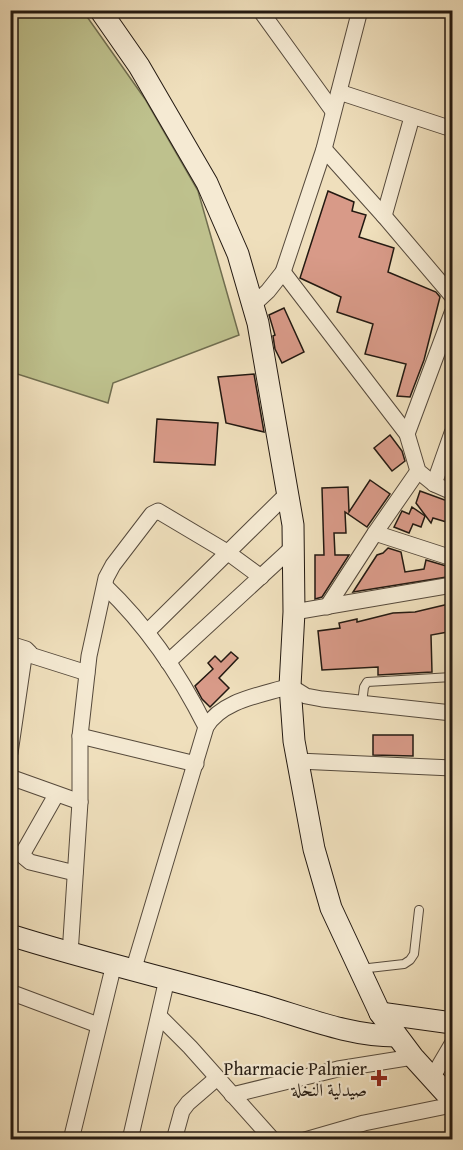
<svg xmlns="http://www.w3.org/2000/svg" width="463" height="1150" viewBox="0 0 463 1150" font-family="'Gentium Book Plus',Amiri,serif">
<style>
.green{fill:#bec18d;stroke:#706d4f;stroke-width:1.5}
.building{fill:#d89a88;stroke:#231911;stroke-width:1.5}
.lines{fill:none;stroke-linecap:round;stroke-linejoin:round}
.lane-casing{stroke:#564a3c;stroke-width:10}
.street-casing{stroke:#564a3c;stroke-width:17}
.secondary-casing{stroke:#231911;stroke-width:23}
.lane{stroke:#f5ead3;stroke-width:8}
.street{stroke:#f5ead3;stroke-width:15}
.secondary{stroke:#f5ead3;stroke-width:21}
.poi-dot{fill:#8f2418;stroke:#f5ead3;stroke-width:2}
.labels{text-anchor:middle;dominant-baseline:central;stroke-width:4.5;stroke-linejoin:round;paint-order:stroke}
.poi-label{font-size:18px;fill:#231911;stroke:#f5ead3;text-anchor:end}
</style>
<rect width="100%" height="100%" fill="#efdfbc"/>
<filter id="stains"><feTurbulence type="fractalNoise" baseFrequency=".00333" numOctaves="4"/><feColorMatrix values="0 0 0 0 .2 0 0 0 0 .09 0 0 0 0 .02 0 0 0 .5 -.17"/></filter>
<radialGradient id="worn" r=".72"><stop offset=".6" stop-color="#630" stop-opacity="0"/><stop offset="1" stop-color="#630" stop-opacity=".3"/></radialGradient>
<!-- green -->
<polygon class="green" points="11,10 83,11 145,99 198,191 239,335 113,383 108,403 11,372"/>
<!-- building -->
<g class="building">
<polygon points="328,191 354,202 352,211 366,215 359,237 394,248 388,272 436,292 440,297 424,360 410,397 397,396 406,364 365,354 373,324 337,312 341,297 300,278"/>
<polygon points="284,308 304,352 282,363 275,349 273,336 275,335 269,315"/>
<polygon points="254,374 264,432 226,423 218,377"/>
<polygon points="157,419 218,423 215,465 154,462"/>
<polygon points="390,435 402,451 405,461 392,471 374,448"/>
<polygon points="370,480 390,494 367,527 345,512 346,533 334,533 335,555 349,555 322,597 315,599 315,555 324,555 322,488 348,487 349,512"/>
<polygon points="420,491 453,503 453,524 433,518 431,523 416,503"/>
<polygon points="412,507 425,516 421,527 413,524 409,533 394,527 402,511 409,514"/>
<polygon points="388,548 401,552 405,572 424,569 426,560 453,568 453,576 353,592 377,555 383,553"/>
<polygon points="453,603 453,631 431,635 432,672 378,675 378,667 322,670 318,631 340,628 339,623 357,619 357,622 393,613 415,612"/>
<polygon points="231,652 238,658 219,678 229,688 210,707 202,699 195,686 213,669 208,663 215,656 221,662"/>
<polygon points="373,735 413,735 413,756 373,755"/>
</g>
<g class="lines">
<!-- lane casing -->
<g class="lane-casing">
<g id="lane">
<polyline points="362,703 364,687 367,682 452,677"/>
<polyline points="360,969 404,964 410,960 414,954 419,910"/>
</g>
</g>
<!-- street casing -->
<g class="street-casing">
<g id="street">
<polyline points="260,10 333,111"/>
<polyline points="339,92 452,129"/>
<polyline points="324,149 384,216 452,296"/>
<polyline points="384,216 412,117"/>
<polyline points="283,272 407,434 418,471 434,484 452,492"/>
<polyline points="253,305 268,291 283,272 324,149 360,10"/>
<polyline points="407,434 452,313"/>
<polyline points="434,484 452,433"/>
<polyline points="375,533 452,558"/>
<path d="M105 586C147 626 180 675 206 727"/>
<polyline points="327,607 375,533 418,471"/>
<polyline points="294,612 452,585"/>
<polyline points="147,632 288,493"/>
<polyline points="10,644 26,649 30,653"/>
<polyline points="168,662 293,547"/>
<polyline points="80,736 196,764"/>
<polyline points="10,753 24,657 27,654 87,673"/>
<polyline points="298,761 452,768"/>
<polyline points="10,777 80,802"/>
<polyline points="56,795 23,853 24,857 30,862 75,873"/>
<polyline points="70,954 80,802 80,736 89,656 106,578 113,565 152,514 158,511 227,552 261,577"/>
<path d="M133 971 206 727C222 700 262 695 290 686L306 696 322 699 452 713"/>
<polyline points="10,992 98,1025"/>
<polyline points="159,1016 190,1047 273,1140"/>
<polyline points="432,1078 452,1044"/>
<polyline points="232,1095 338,1069 413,1057"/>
<polyline points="71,1140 114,964"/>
<polyline points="130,1140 167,979"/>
<polyline points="174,1140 182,1111 188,1103 217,1078"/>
<polyline points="305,1140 364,1123 452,1105"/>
</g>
</g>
<!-- secondary casing -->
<g class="secondary-casing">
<g id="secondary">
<polyline points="100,10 139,66 207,183 238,254 258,323 293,525 294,612 290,686 294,741 314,849 331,908 380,1013 413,1057 452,1100"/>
<path d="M10 935C92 961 176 980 258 1004 304 1017 348 1036 396 1036"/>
<polyline points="380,1013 452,1023"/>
</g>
</g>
<!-- lane -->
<use href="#lane" class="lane"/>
<!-- street -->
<use href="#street" class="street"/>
<!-- secondary -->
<use href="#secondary" class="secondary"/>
</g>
<!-- markers -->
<path class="poi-dot" d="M376 1069h6v6h6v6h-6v6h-6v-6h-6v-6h6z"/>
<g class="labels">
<!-- poi labels -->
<g class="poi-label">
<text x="367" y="1068">Pharmacie Palmier<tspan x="367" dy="21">صيدلية النخلة</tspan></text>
</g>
</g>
<!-- margin -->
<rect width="463" height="1150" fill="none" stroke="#efdfbc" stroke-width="36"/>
<rect x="12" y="12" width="439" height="1126" fill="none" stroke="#231911" stroke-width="3"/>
<rect x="18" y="18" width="427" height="1114" fill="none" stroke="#231911" stroke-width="1.5"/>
<rect width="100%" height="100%" filter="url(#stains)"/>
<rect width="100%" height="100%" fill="url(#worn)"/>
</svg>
